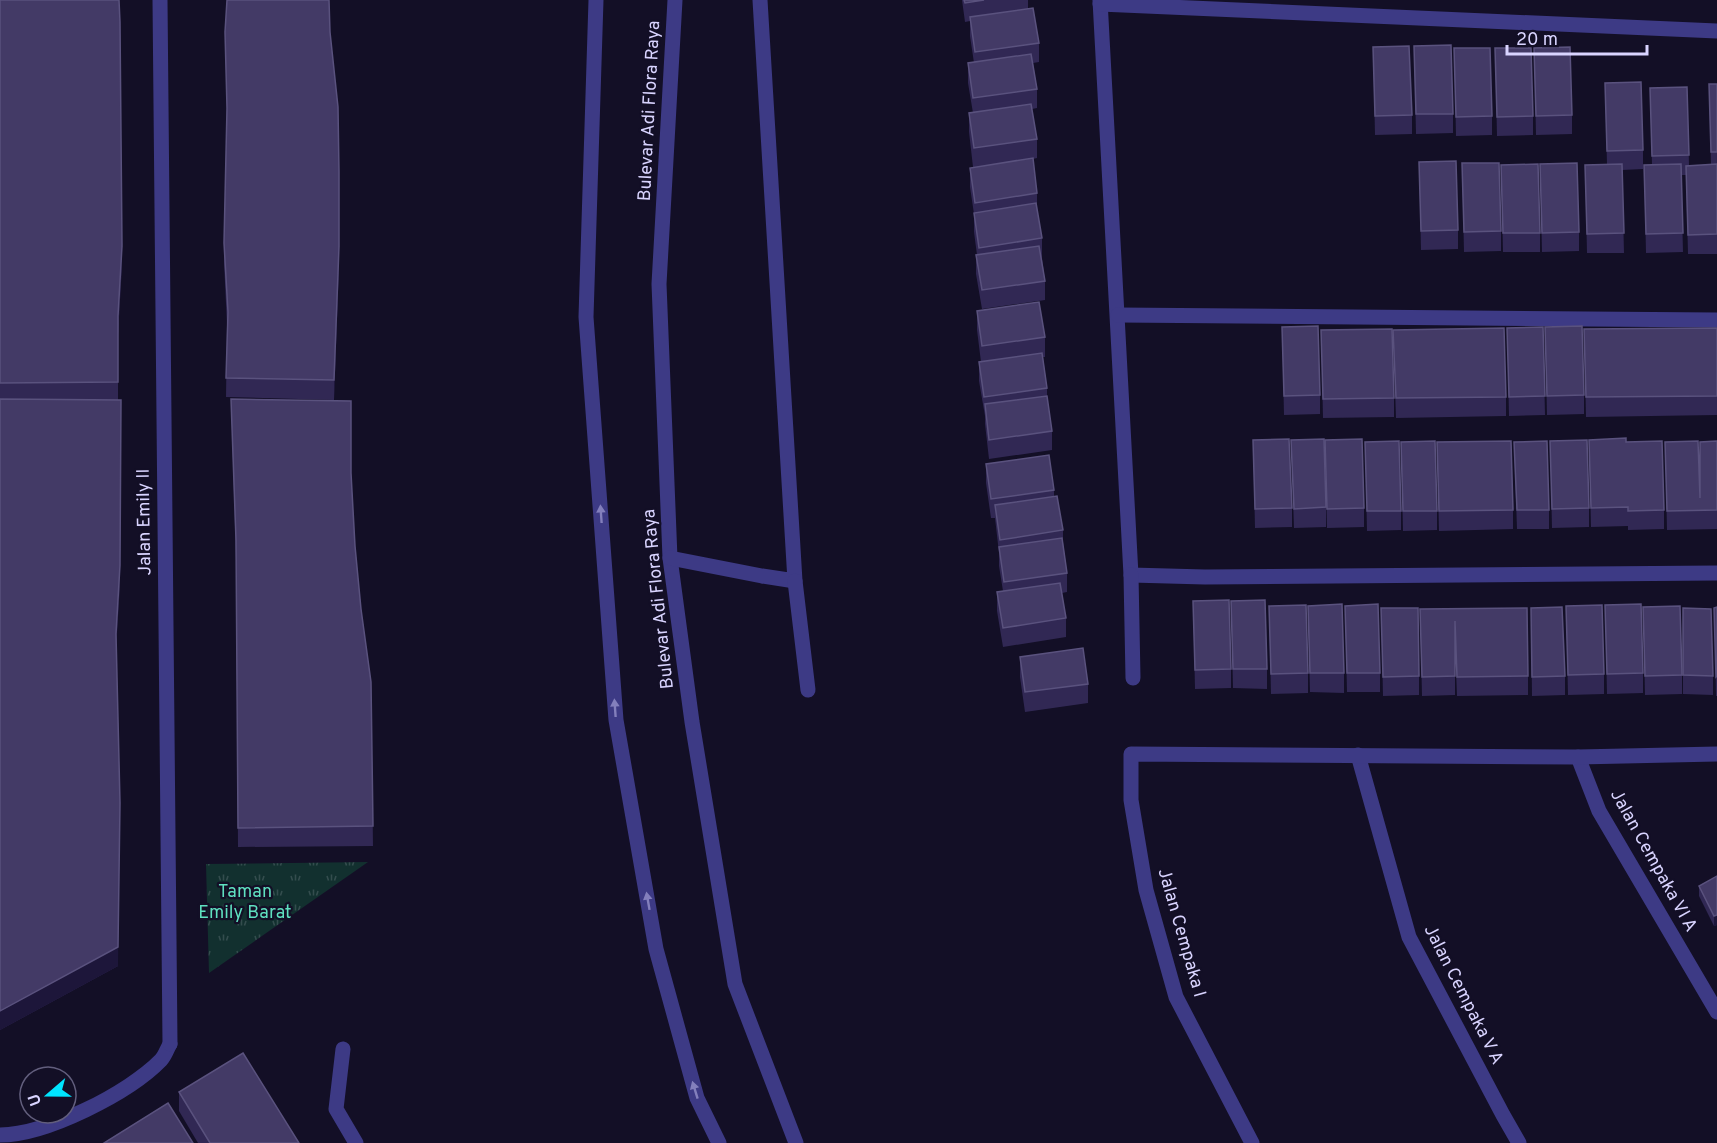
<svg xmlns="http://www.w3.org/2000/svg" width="1717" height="1143" viewBox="0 0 1717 1143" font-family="Overpass,sans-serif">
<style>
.park{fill:url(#park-tufts)}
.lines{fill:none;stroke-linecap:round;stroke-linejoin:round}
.service{stroke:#3d3a85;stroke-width:15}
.minor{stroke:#3d3a85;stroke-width:15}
.wall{fill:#312854}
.shaded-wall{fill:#1d163a}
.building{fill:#433a66;stroke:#5a527e;stroke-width:1.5}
.oneway{fill:#837fbc}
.labels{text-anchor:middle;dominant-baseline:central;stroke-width:4.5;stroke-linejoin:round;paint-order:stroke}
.street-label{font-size:18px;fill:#d9d4ff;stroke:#130f26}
.park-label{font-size:18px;fill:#5fe0c0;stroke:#130f26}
</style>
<defs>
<pattern id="park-tufts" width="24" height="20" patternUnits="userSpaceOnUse" patternTransform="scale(1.5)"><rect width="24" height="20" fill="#12302f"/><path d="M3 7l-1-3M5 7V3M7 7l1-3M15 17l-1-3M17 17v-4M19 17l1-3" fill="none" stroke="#344d4e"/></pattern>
</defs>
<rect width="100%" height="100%" fill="#130f26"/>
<!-- park -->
<polygon class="park" points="368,862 209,973 206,864"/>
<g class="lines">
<!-- service -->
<path class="service" d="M0 1135C46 1135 129 1093 161 1060 165 1056 167 1049 170 1044"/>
<!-- minor -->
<g class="minor">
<polyline points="160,0 170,1044"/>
<polyline points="596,0 586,317 616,720 656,949 697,1098 719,1143"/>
<polyline points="675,0 659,284 670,558 692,722 735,984 796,1143"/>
<polyline points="1100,0 1131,575 1205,577 1717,573"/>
<polyline points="1100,4 1717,31"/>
<polyline points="1118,315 1717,320"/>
<polyline points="670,558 762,576 795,581 760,0"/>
<polyline points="1131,575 1133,678"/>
<polyline points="795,581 808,690"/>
<polyline points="1358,755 1409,937 1503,1115 1519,1143"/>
<polyline points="1578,757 1599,811 1717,1012"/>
<polyline points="343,1049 336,1109 356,1143"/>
<polyline points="1252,1143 1176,997 1146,890 1131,800 1131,754 1578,757 1717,754"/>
</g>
</g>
<!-- wall -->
<g class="wall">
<polygon points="0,0 122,265 118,335 118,400 120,584 116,648 118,966 0,1030"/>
<polygon points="962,0 1028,0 1028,8 1039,43 1039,62 1033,63 1037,89 1037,108 1032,109 1037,139 1037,158 1033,159 1037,193 1037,211 1042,238 1042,258 1045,281 1045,300 982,309 976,274 976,255 977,255 974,232 974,214 970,187 970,168 973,167 969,132 969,113 973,113 968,83 968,63 974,63 970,36 970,21 965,22"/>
<polygon points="225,32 339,265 334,400 226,397 227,325 224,262 227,118"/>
<polygon points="1414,46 1453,114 1453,133 1416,134"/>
<polygon points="1373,47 1412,115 1412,134 1375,135"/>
<polygon points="1454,48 1492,116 1492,135 1456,136"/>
<polygon points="1495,48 1533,116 1533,135 1497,136"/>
<polygon points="1534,48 1572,115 1572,134 1536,135"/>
<polygon points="1605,83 1643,150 1643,169 1622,170 1624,253 1587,253 1585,165 1607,165"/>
<polygon points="1709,84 1717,84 1717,254 1688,254 1686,175 1681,175 1683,252 1646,253 1644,165 1652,165 1650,88 1687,87 1689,165 1711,165"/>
<polygon points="1419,162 1458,230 1458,249 1421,250"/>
<polygon points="1462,163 1501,231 1501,251 1464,252"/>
<polygon points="1540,164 1579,232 1579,251 1542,252"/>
<polygon points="1501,165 1540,233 1540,252 1503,252"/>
<polygon points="977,311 1045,337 1045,357 1043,357 1047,388 1047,396 1052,431 1052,450 989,459 985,424 985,416 979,381 979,362 981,362 977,330"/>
<polygon points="1282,327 1320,395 1320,414 1284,415"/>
<polygon points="1543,327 1545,415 1509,416 1507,328"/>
<polygon points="1545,327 1584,395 1584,414 1547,415"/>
<polygon points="1717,328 1717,415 1586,417 1584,329"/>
<polygon points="1321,330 1394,398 1394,417 1323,418"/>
<polygon points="1393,330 1506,397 1506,416 1396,418"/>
<polygon points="231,399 351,473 355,546 361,609 371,682 373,846 238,847 236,559"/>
<polygon points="1253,440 1292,508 1292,527 1255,528"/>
<polygon points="1291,440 1326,507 1326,527 1294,528"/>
<polygon points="1325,440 1364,508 1364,527 1327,528"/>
<polygon points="1589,440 1626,442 1664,510 1664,529 1628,530 1628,526 1591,527"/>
<polygon points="1550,441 1589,508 1589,527 1552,528"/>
<polygon points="1717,441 1717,529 1667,530 1665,442 1700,498"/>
<polygon points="1365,442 1401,511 1401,530 1367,531"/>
<polygon points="1401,442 1437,511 1437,530 1403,531"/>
<polygon points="1437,442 1513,510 1513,529 1439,531"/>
<polygon points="1514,442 1549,510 1549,529 1517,529"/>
<polygon points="986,464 1054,490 1054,497 1063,530 1063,542 1067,573 1067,592 1062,593 1066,618 1066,637 1003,647 997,611 997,592 1003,591 999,566 999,553 995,518 991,518 986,483"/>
<polygon points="1193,601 1231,669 1231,688 1195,689"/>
<polygon points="1231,601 1267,669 1267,689 1233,688"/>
<polygon points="1605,605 1643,673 1643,693 1607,694"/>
<polygon points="1269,606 1308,673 1308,693 1271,694"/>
<polygon points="1308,606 1344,673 1344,693 1310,692"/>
<polygon points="1345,606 1380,673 1380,692 1347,692"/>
<polygon points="1566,606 1604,674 1604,694 1568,695"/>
<polygon points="1643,607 1682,675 1682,694 1645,695"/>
<polygon points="1717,607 1717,696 1716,696 1714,608"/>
<polygon points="1381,608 1419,676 1419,695 1383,696"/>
<polygon points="1531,608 1565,676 1565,695 1532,696"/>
<polygon points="1683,608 1713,676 1713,695 1683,694"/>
<polygon points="1420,609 1528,676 1528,695 1457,696 1455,644 1455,695 1422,696"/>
<polygon points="1020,657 1088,684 1088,703 1025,712 1020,677"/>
<polygon points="1717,876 1717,925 1714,926 1699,896 1699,886"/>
<polygon points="179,1092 299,1143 198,1143 179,1111"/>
</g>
<!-- shaded-wall -->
<g class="shaded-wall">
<polygon points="339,172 339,265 334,400 334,380"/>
<polygon points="122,246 122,265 118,335 118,401 118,316"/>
<polygon points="121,400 120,584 116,653"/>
<polygon points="120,822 118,966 0,1030 0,1011"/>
<polygon points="1717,915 1717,925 1714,926 1714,916"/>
</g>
<!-- building -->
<g class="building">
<polygon points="0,0 119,0 120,22 122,246 118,316 118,382 0,383"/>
<polygon points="227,0 329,0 330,32 338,107 339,172 339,246 334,380 226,378 228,312 224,243 227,108 225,32"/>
<polygon points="964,0 984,0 965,3"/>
<polygon points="1033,8 1039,43 975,52 970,17"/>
<polygon points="1451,45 1453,114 1416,114 1414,46"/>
<polygon points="1409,46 1412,115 1375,116 1373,47"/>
<polygon points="1570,47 1572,115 1536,116 1534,48"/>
<polygon points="1454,48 1490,48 1492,116 1456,117"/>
<polygon points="1495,48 1531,48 1533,116 1497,117"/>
<polygon points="1031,54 1037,89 973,98 968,63"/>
<polygon points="1641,82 1643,150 1607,151 1605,83"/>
<polygon points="1709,84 1717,84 1717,152 1711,152"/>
<polygon points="1687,87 1689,155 1652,156 1650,88"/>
<polygon points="1031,104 1037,139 974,148 969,113"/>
<polygon points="1033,158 1037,193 975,203 970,168"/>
<polygon points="1456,161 1458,230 1421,231 1419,162"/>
<polygon points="1462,163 1499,163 1501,231 1464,232"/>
<polygon points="1577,163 1579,232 1542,233 1540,164"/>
<polygon points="1538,164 1540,233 1503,233 1501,165"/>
<polygon points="1622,164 1624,233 1587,234 1585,165"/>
<polygon points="1681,164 1683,233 1646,234 1644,165"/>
<polygon points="1717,164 1717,234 1688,235 1686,166"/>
<polygon points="1036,203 1042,238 979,248 974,213"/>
<polygon points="1039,246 1045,281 982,290 976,255"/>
<polygon points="1039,302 1045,337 982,346 977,311"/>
<polygon points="1318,326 1320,395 1284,396 1282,327"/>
<polygon points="1582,326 1584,395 1547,396 1545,327"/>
<polygon points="1543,327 1545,396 1509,397 1507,328"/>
<polygon points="1504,328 1506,397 1396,398 1393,330"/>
<polygon points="1717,328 1717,396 1586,397 1584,329"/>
<polygon points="1392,329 1394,398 1323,399 1321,330"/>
<polygon points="1042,353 1047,388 984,397 979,362"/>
<polygon points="1047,396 1052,431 989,440 985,404"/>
<polygon points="0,399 121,400 120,565 116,634 120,803 118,947 0,1011"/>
<polygon points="231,399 351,401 351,473 355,546 361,609 371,682 373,826 238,828 236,540"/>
<polygon points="1626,438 1626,442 1662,441 1664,510 1628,511 1628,507 1591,508 1589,440"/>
<polygon points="1289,439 1292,508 1255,509 1253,440"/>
<polygon points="1324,439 1326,507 1294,509 1291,440"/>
<polygon points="1362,439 1364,508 1327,509 1325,440"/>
<polygon points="1587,440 1589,508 1552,509 1550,441"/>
<polygon points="1399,441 1401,511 1367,511 1365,442"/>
<polygon points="1435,441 1437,511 1403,511 1401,442"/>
<polygon points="1511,441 1513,510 1439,511 1437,442"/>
<polygon points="1547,441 1549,510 1517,510 1514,442"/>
<polygon points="1698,441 1700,498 1700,442 1717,441 1717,510 1667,511 1665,442"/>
<polygon points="1049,455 1054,490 991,499 986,464"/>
<polygon points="1057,496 1063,530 1000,540 995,505"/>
<polygon points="1062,538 1067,573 1004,582 999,547"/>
<polygon points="1060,583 1066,618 1003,628 997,592"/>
<polygon points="1229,600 1231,669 1195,670 1193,601"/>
<polygon points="1265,600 1267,669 1233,669 1231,601"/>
<polygon points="1342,604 1344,673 1310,673 1308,606"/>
<polygon points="1378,604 1380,673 1347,673 1345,606"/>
<polygon points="1641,604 1643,673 1607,674 1605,605"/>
<polygon points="1306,605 1308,673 1271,674 1269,606"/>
<polygon points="1602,605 1604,674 1568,675 1566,606"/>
<polygon points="1680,606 1682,675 1645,676 1643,607"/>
<polygon points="1562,607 1565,676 1532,677 1531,608"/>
<polygon points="1717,607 1717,676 1716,677 1714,608"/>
<polygon points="1381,608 1418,608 1419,676 1383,677"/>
<polygon points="1527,608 1528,676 1457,677 1455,621 1455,676 1422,677 1420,609"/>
<polygon points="1683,608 1711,609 1713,676 1683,675"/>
<polygon points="1083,648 1088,684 1025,692 1020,657"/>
<polygon points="1717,876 1717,915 1714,916 1699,886"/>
<polygon points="243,1053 299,1143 210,1143 179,1092"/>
<polygon points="168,1103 193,1143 104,1143"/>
</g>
<!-- one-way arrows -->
<defs><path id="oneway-solid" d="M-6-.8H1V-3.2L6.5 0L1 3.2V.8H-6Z" transform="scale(1.5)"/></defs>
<g class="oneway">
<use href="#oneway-solid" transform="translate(601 514) rotate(-94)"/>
<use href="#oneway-solid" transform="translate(615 708) rotate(-94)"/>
<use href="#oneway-solid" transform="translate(648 901) rotate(-100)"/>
<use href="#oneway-solid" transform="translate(695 1090) rotate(-107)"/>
</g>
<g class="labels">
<!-- street labels -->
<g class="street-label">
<text transform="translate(650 111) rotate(-87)">Bulevar Adi Flora Raya</text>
<text transform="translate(145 522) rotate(-91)">Jalan Emily II</text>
<text transform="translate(659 599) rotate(-96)">Bulevar Adi Flora Raya</text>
<text transform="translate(1653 861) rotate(61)">Jalan Cempaka VI A</text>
<text transform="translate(1181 933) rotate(74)">Jalan Cempaka I</text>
<text transform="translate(1463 995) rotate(63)">Jalan Cempaka V A</text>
</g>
<!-- park labels -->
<g class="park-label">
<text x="245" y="892">Taman<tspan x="245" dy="21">Emily Barat</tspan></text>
</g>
</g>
<!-- north arrow -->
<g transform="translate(48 1095) rotate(250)"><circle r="28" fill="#130f26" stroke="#625e7d" stroke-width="1.5"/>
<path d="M0-4.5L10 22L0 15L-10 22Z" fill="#00e5ff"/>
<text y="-9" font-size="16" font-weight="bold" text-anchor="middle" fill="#d9d4ff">U</text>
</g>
<!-- scale -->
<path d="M1507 45v9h140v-9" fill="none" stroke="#d9d4ff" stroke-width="3"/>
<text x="1516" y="45" font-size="18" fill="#d9d4ff" stroke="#130f26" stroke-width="4.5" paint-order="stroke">20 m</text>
</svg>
